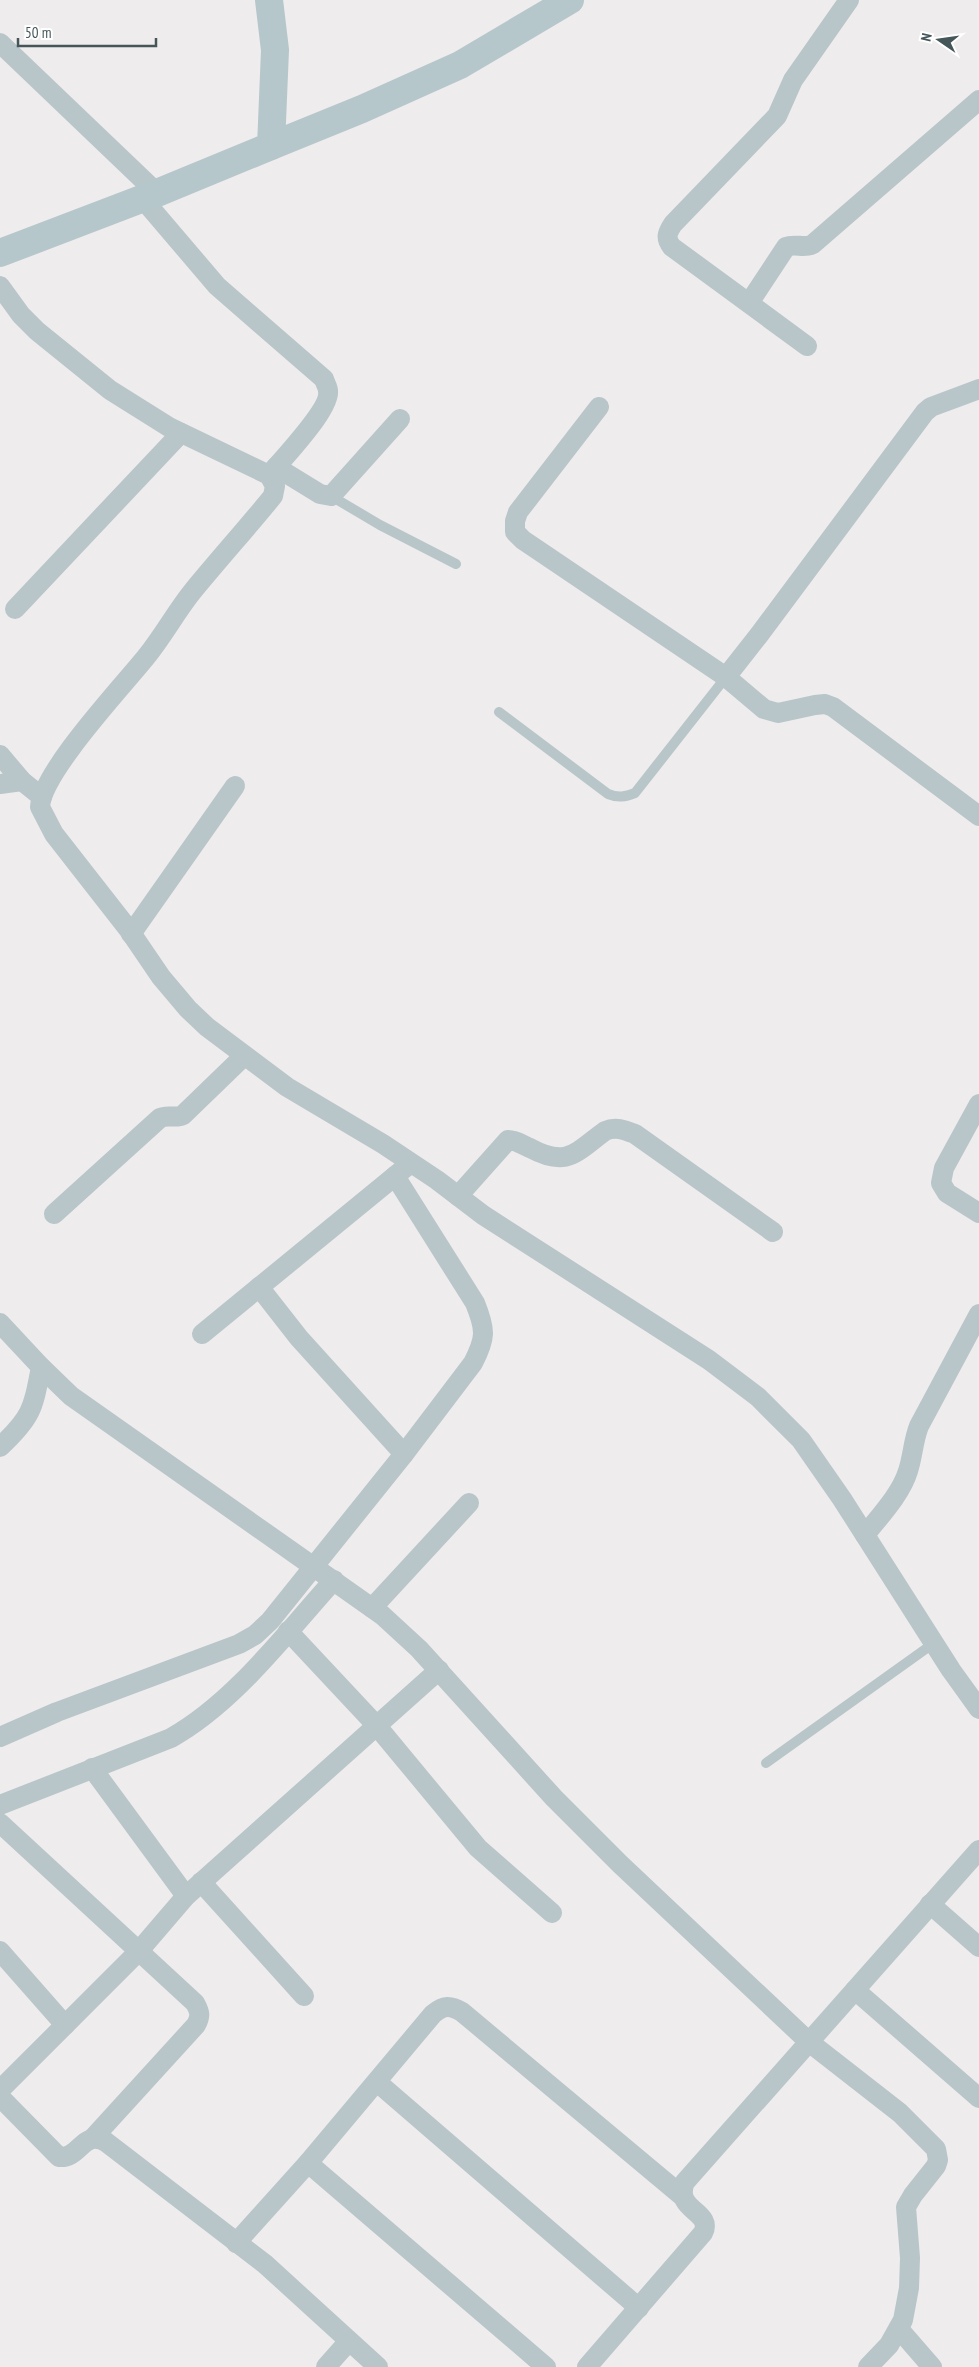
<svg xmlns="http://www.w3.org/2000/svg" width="979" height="2367" viewBox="0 0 979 2367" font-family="'PT Sans Narrow',sans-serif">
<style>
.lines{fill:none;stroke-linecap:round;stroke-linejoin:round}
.service{stroke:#b8c6c9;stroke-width:10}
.minor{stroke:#b8c6c9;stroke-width:20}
.secondary{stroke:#b5c7cb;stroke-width:28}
</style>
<rect width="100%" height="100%" fill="#efeced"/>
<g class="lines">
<!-- service -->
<g class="service">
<polyline points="331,496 380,525 456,564"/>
<path d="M499 712 608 794C618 798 625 797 635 793L726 677"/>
<polyline points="766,1763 934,1643"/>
</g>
<!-- minor -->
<g class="minor">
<polyline points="0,43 157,193"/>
<path d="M142 198 217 286 324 379C325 383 328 387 328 391 331 408 282 460 269 475"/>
<path d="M0 286 21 315 37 331 110 390 169 427 269 475 275 486 273 496C247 528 219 559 192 592 176 612 163 636 146 657 122 687 42 772 40 807L54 834 129 930 161 977 188 1009 207 1027 287 1087 383 1144 437 1180 483 1215 709 1360 758 1397 801 1440 842 1499 951 1670 979 1709"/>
<path d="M749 303 786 247C795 243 805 249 813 244L979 100"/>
<path d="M807 346 672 247C665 238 667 233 673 224L777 116 793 80 849 0"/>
<polyline points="599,407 518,512 515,521 515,532 523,540 726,677 764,709 778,713 815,705 825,704 833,707 979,816"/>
<polyline points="276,467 320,494 331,496 400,419"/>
<polyline points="15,609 181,433"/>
<polyline points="726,677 759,635 925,412 931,407 979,389"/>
<polyline points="0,755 22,781 42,797"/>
<polyline points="0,784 22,781"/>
<polyline points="131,934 235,786"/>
<polyline points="979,1104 944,1168 941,1183 947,1193 979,1213"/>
<path d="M458 1196 508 1140C516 1140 523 1145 530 1148 567 1168 575 1153 605 1131 616 1126 625 1130 635 1134L773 1232"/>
<path d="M54 1214 160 1118C168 1114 175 1119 183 1115L244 1056"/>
<polyline points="259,1287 299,1338 404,1454"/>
<polyline points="0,1323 41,1367 71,1396 382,1615 419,1649 554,1798 620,1864 809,2042 900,2113 936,2149 938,2160 936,2166 913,2195 906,2207 910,2258 909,2288 903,2320 889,2345 868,2367"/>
<polyline points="202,1334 406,1167"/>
<path d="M0 1447C32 1417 33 1409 41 1367"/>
<path d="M865 1535C880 1516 901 1494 908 1471 913 1456 913 1441 919 1426L979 1314"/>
<polyline points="372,1608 469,1503"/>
<polyline points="288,1631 376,1725 478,1848 552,1913"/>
<path d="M0 1737 57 1712 239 1644 255 1635 270 1621 404 1454 473 1363C486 1338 486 1330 475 1303L395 1176"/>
<polyline points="92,1768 186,1896"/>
<path d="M0 1805 171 1738C235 1702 285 1634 334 1580"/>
<path d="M0 1823 195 2003C200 2012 201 2016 196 2025L93 2138"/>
<polyline points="201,1882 304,1996"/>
<polyline points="930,1904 979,1947"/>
<polyline points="0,1951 65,2025"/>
<polyline points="855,1990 979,2098"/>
<polyline points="377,2082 639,2308"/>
<polyline points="0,2090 138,1952 186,1896 439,1670"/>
<path d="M0 2097 59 2157C80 2159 83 2129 106 2142L265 2264 378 2367"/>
<polyline points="308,2163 546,2367"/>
<path d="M236 2243 308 2163 433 2014C444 2005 450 2005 462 2012L681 2195"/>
<polyline points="899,2329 932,2367"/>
<polyline points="326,2367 349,2341"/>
<path d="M587 2367 703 2233C714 2211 673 2211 685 2182L979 1850"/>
</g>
<!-- secondary -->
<g class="secondary">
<polyline points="271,146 362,109 460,65 570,0"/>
<polyline points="0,253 157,193 271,146 275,50 269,0"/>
</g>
</g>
<!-- north arrow -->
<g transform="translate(939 40) rotate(283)" stroke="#ffffff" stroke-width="4" paint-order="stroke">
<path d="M0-4L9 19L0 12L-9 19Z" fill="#455659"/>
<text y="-8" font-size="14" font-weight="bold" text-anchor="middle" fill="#455659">N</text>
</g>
<!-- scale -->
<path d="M18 38v8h138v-8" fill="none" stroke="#455659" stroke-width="2.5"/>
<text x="25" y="38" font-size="15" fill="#455659" stroke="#ffffff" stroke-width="4" paint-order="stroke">50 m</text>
</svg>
